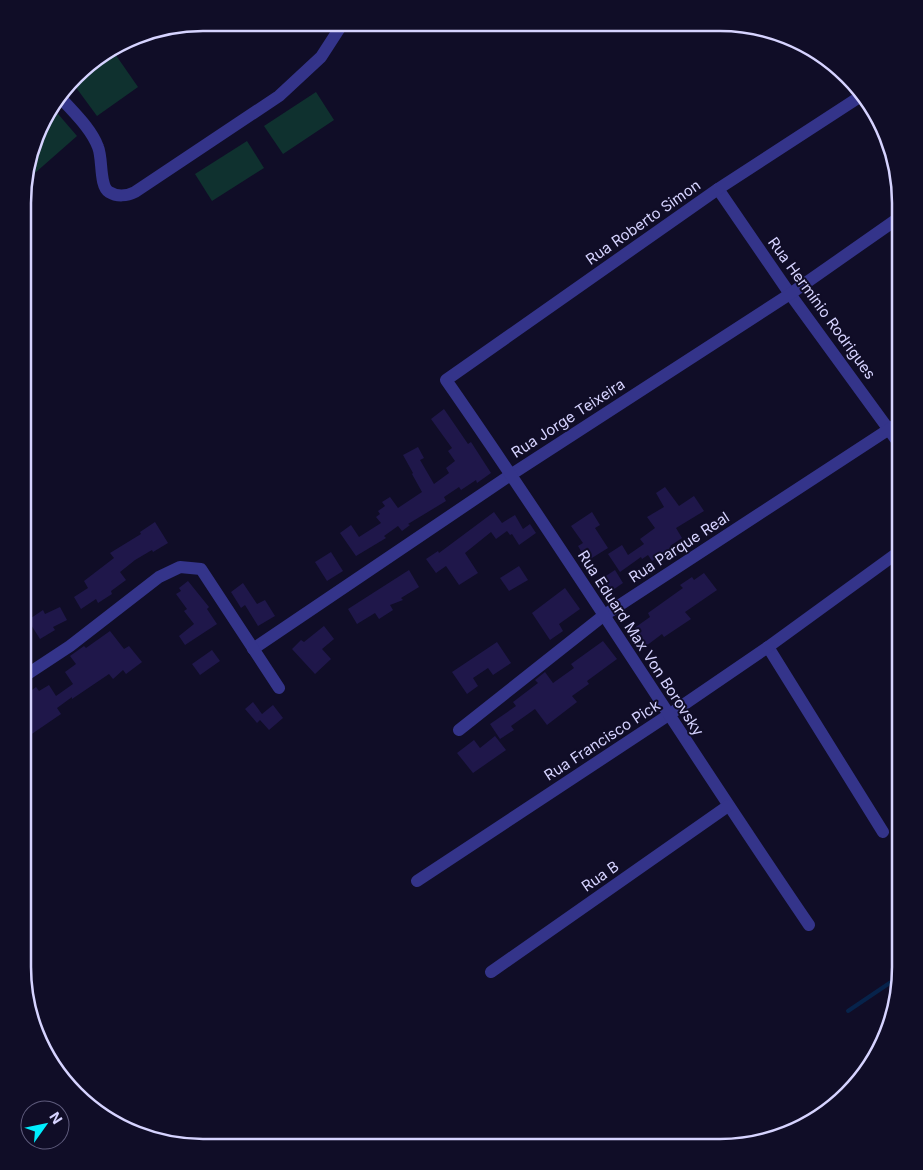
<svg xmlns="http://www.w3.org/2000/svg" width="923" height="1170" viewBox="0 0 923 1170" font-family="Inter,sans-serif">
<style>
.green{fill:#0f312f}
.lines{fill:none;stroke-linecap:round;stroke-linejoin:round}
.stream{stroke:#07234b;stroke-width:4}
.building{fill:#1f174a}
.minor{stroke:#34348a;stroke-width:12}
.labels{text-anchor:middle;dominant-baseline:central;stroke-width:4;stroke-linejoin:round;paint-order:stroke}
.street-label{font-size:15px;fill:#d6d3ff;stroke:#100d27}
.rim{fill:none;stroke:#d6d3ff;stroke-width:2.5}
</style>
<rect width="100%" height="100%" fill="#100d27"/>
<!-- green -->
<g class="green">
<polygon points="113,51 138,87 97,116 72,82 84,67"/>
<polygon points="316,92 334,120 283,154 264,126"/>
<polygon points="52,107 77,136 27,180 25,177 47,113"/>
<polygon points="247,141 264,168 212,201 195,174"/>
</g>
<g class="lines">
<!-- stream -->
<polyline class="stream" points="848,1011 900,976"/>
</g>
<!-- building -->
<g class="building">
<polygon points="444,409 468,444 471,442 491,473 477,483 476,480 461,490 459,487 444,497 446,501 408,524 410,525 402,531 398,526 384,536 386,538 356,556 340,533 351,525 359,537 381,523 376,517 380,514 378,511 385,506 382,502 390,497 398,508 422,492 412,474 413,473 403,455 418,447 424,458 420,460 434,484 449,473 446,468 455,461 448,451 452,448 431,419"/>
<polygon points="665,487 679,506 694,496 704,511 676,528 682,538 670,546 672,548 652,561 648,555 642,559 641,557 620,572 608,554 622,545 628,555 644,544 640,539 655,528 647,517 664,507 656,493"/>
<polygon points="494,512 502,523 515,515 523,529 530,524 536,533 519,545 512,534 510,535 507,531 496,539 491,532 465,553 478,573 459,585 446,566 436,573 426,559 438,551 439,553"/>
<polygon points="592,512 600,525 595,528 608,548 587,561 578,546 583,543 571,526"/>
<polygon points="155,522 168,543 153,552 152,550 135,560 120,572 126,580 111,591 112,594 98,603 96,599 81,609 74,597 88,588 84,581 114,558 110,553 141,534 140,532"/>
<polygon points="331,552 343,571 327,581 315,562"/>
<polygon points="519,566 528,580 509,591 500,578"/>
<polygon points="409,570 419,587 401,598 403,600 390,605 393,610 379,619 375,613 357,624 348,609"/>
<polygon points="615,570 623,583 607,594 598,581"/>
<polygon points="704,573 717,590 685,612 691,619 664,637 662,634 646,646 633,629 650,617 648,613 683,588 680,585 692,577 694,580"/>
<polygon points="188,581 209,607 207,609 217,624 185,645 179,636 194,624 184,611 187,609 176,594 181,591 179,588"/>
<polygon points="243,583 257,604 265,600 275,616 258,626 245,605 241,608 231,592"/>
<polygon points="565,588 580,609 559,624 563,631 550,640 532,613"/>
<polygon points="60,607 67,620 53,627 55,630 40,639 28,620 43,610 45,614"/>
<polygon points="324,626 334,639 322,649 331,659 315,674 292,649 301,640 304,642"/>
<polygon points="110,631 124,649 129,646 142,662 126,674 123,670 113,679 109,674 72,699 72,697 57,708 61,714 23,740 23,685 27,684 32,690 36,687 39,691 49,685 56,696 73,684 65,672 76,664 70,656 84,646 86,648"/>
<polygon points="603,641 617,659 587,681 589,684 572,696 577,702 547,725 535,709 511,726 514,730 500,739 490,724 516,706 513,702 538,683 535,680 545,672 553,683 574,668 571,664"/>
<polygon points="497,642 511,663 493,675 488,668 473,678 478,686 467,694 452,672"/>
<polygon points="212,650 220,661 200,675 192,664"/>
<polygon points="253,702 262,714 273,705 283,718 269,730 260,720 257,723 245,709"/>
<polygon points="495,736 506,750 473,773 457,753 474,740 480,748"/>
</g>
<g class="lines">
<!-- minor -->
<g class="minor">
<path d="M60 97C73 112 91 128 98 147 103 159 99 186 109 192 117 197 127 196 135 192L279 96 321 57 343 23"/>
<polyline points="718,189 790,294 900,445"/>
<polyline points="768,647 883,832"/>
<polyline points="253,649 512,474 790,294 900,217"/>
<polyline points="23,677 70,646 159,577 180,567 201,569 279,688"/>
<polyline points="459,730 603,616 900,422"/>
<polyline points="417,881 670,714 768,647 900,551"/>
<path d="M809 925C686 745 571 559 446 380L718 189 861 96"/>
<polyline points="491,972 728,806"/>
</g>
</g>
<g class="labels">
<!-- street labels -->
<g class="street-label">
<text transform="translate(643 222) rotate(-35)">Rua Roberto Simon</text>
<text transform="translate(822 308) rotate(54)">Rua Hermínio Rodrigues</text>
<text transform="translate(568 418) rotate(-33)">Rua Jorge Teixeira</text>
<text transform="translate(679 547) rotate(-33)">Rua Parque Real</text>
<text transform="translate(641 643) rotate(57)">Rua Eduard Max Von Borovsky</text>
<text transform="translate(602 740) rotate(-33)">Rua Francisco Pick</text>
<text transform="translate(600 876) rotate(-35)">Rua B</text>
</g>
</g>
<!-- crop -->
<path d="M0 0H923V1170H0ZM203 31H720A172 172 0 0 1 892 203V967A172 172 0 0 1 720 1139H203A172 172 0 0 1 31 967V203A172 172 0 0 1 203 31Z" fill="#100d27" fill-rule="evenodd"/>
<path class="rim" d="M203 31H720A172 172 0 0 1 892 203V967A172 172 0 0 1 720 1139H203A172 172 0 0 1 31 967V203A172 172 0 0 1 203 31Z"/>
<!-- north arrow -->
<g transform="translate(45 1125) rotate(57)"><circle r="24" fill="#100d27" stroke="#5f5c7d"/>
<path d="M0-4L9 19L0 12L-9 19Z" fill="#00eefe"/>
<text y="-8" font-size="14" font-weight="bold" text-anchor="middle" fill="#d6d3ff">N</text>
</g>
</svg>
